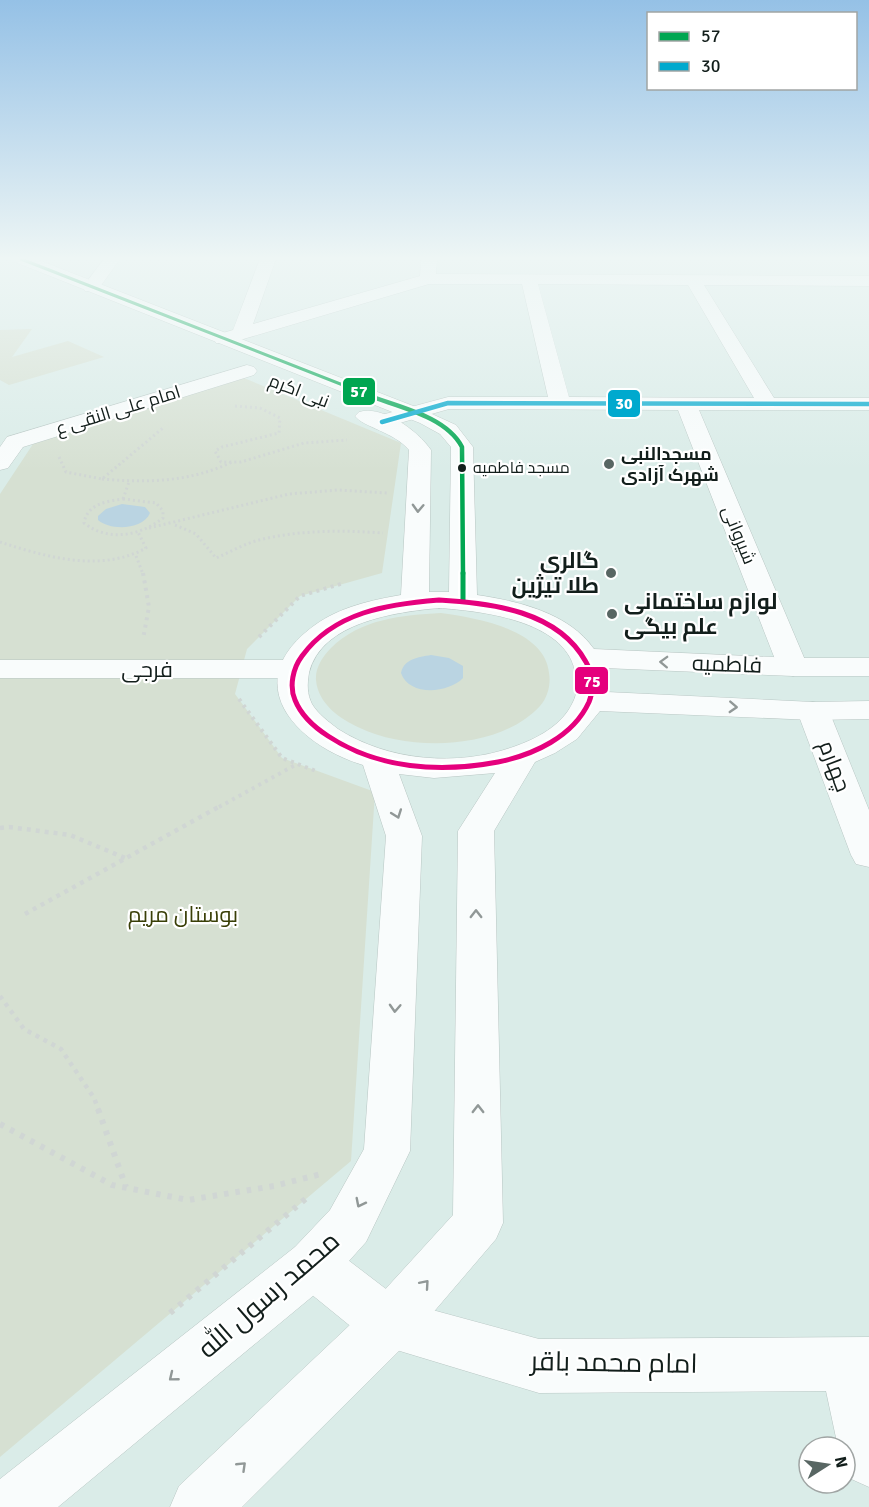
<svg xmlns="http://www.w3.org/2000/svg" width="869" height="1507" viewBox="0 0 869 1507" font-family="Signika,Cairo,sans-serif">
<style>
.green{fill:#d6e0d2}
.water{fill:#bad4e2}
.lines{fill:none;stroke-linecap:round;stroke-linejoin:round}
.street-casing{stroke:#b8c6c3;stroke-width:1}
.secondary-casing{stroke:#b8c6c3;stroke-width:1}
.path-far3{stroke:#d0d6d4;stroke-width:3;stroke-dasharray:2 3;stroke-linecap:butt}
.path-far2{stroke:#d0d6d4;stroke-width:4;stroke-dasharray:3 4.5;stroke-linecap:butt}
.path-far1{stroke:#d0d6d4;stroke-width:4.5;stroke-dasharray:4 5;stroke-linecap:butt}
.path{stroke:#d0d6d4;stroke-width:6;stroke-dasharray:4.5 7;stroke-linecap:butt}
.street{fill:#f9fcfc;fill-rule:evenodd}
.secondary{fill:#f9fcfc;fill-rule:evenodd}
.bus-1-far2-casing{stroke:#fff;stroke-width:5}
.bus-1-far1-casing{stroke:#fff;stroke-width:8}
.bus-1-casing{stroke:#fff;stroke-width:10}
.bus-2-casing{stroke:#fff;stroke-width:8}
.bus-3-casing{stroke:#fff;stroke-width:10}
.bus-1-far2{stroke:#00a651;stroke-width:3}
.bus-1-far1{stroke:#00a651;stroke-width:4.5}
.bus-1{stroke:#00a651;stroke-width:5}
.bus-2{stroke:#00a9ce;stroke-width:4.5}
.bus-3{stroke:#e5007d;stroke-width:5}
.oneway{stroke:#919897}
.poi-dot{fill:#586663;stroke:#fff;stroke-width:2}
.bus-dot{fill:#121e1b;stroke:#fff;stroke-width:2}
.labels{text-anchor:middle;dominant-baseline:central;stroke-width:4.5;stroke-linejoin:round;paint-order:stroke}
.far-bus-label{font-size:16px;fill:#121e1b;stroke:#fff;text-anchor:start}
.far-street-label{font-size:18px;fill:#121e1b;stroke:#fff}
.far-poi-label{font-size:18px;font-weight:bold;fill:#121e1b;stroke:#fff;text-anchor:start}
.poi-label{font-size:22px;font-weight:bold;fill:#121e1b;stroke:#fff;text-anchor:end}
.street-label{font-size:22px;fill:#121e1b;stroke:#fff}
.park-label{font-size:22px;fill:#393f07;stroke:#fff}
.near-street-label{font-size:27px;fill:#121e1b;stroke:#fff}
.line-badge{stroke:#fff;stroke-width:2}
.badge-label{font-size:16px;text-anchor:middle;font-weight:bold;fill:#fff}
</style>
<rect width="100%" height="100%" fill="#daece8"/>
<!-- green -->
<g class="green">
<polygon points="32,329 12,357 68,341 104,357 9,385 0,380 0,330"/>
<polygon points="244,378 401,443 382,573 300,596 247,649 235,694 282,758 375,792 351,1161 0,1457 0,494 33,444"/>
<path d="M441 613C476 618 545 629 549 673 551 684 548 697 540 706 500 750 410 752 360 728 340 719 318 704 316 680 315 668 323 656 331 648 360 619 402 615 441 613Z"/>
</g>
<!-- water -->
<g class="water">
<path d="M122 504 145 507 150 513C143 530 110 531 98 520V516L106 509Z"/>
<path d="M431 655 449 658 463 666V678C449 693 409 697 401 673 404 659 418 657 431 655Z"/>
</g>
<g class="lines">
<!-- street casing -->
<g class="street-casing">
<g id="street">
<polygon points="104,259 120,259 97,291 85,291 83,287"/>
<path d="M260 259H276L253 324 420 276 421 259H437L436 274 869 276V286L704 285 774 398H869V410H699L808 667 804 673 793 676 782 673 778 667 678 410 449 409 382 428 374 427 371 422 374 417 448 397H548L522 284H429L230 343H216L214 339 216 335 233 330ZM538 284 688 285 754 398 569 397Z"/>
<polygon points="247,365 254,367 257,371 254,375 23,447 8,468 0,470 0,447 7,437"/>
<polygon points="0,660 294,660 305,663 309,669 305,675 294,678 0,678"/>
<polygon points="813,702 824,704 829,711 869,810 869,867 856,864 851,855 797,711 802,704"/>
<polygon points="313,1240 331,1247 403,1302 539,1339 869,1337 869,1487 849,1478 845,1470 845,1447 838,1447 826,1391 539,1393 370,1342 295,1281 288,1264 295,1247"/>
</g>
</g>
<!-- secondary casing -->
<g class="secondary-casing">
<path id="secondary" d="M13 259H36L421 409 456 425 473 447 477 595C518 601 569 613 594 649L793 658H869V676H793L604 668 607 692 813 702 869 701V719L813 720 600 711 577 739 555 753 535 762 494 831 503 1223 496 1239 408 1342 242 1507H170L179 1486 370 1306 453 1215 458 831 495 773 434 778 399 774 422 836 410 1151 366 1242 331 1281 58 1507H0V1479L295 1247 330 1210 364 1149 386 836 363 765C294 744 237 681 315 625 340 607 372 600 401 595L409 450C394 432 363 427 355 416L359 412C383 405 418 431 431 450L429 592H449L451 447 440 434 420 423 15 262ZM439 608C481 611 564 620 575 671 577 681 578 693 573 702 562 726 536 739 513 747 457 767 388 761 338 729 329 722 318 714 312 704 307 694 307 684 309 673 321 622 396 612 439 608Z"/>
</g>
<!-- path-far3 -->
<g class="path-far3">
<polyline points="235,406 260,408 280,418 279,433 222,447 215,451 221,462 241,462 304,443 347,440"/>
<polyline points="59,457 66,472 102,479 163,428"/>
<path d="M102 479C148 483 190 482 232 462"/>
<path d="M123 499 156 503 163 511V518C140 536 108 542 84 523 87 504 107 501 123 499Z"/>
<polyline points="123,499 129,482"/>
<path d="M175 525 196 534 216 558C230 552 244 544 259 540 299 530 342 530 383 533"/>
<polyline points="149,528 289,494 338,490 387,493"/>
<path d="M0 542C46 557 101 573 146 548L138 532"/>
<polyline points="136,556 143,574"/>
</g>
<!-- path-far2 -->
<g class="path-far2">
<polyline points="143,573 149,607 143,639"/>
<polyline points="259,637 300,596 344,583"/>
<polyline points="239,699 282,758 316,771"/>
<polyline points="219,807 297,764"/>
</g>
<!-- path-far1 -->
<g class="path-far1">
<polyline points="0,828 9,827 70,835 125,858"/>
<polyline points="25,914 222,805"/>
<polyline points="0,996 24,1029 61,1049 94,1098 99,1111"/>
</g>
<!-- path -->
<g class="path">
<polyline points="98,1109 126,1187"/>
<polyline points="0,1124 112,1185 188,1200 274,1186 325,1173"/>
<polyline points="170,1313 309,1196"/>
</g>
<!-- street -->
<use href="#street" class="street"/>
<!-- secondary -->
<use href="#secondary" class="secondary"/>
<!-- bus-1-far2 casing -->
<g class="bus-1-far2-casing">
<polyline id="bus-1-far2" points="21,259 371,396"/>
</g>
<!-- bus-1-far1 casing -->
<g class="bus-1-far1-casing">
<path id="bus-1-far1" d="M367 395C398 407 446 416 462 447L463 574"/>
</g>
<!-- bus-1 casing -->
<g class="bus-1-casing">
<polyline id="bus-1" points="463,573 463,601"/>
</g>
<!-- bus-2 casing -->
<g class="bus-2-casing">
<polyline id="bus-2" points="382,422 448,403 869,404"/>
</g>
<!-- bus-3 casing -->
<g class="bus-3-casing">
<path id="bus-3" d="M439 600C492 603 558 611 586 662 593 674 594 690 589 702 573 737 533 755 498 762 440 773 378 769 328 736 314 727 301 715 295 700 289 686 293 668 302 656 334 612 388 604 439 600Z"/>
</g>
<!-- bus-1-far2 -->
<use href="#bus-1-far2" class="bus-1-far2"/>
<!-- bus-1-far1 -->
<use href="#bus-1-far1" class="bus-1-far1"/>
<!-- bus-1 -->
<use href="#bus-1" class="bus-1"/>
<!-- bus-2 -->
<use href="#bus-2" class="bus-2"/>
<!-- bus-3 -->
<use href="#bus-3" class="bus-3"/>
</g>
<!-- one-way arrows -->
<defs><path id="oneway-chevron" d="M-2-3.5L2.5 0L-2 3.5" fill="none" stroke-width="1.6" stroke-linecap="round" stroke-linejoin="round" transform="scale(1.5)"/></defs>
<g class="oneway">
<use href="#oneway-chevron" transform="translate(418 508) rotate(92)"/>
<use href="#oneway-chevron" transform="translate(664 662) rotate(-178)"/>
<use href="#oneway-chevron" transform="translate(733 707) rotate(3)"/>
<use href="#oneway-chevron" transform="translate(397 814) rotate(70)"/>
<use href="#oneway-chevron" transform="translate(476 914) rotate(-90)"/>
<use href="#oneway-chevron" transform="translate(395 1008) rotate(93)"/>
<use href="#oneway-chevron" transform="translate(478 1109) rotate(-90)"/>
<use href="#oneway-chevron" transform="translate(360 1203) rotate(117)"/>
<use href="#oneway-chevron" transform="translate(425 1284) rotate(-49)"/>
<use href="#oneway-chevron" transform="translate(173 1377) rotate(141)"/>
<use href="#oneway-chevron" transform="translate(242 1466) rotate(-44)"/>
</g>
<!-- sky -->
<linearGradient id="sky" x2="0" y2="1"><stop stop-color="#95c1e6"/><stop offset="0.55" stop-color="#eef6f5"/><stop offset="1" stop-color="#eef6f5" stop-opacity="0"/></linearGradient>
<rect width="869" height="470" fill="url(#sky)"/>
<!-- markers -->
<g class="poi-dot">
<circle cx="609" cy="464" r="6"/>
<circle cx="611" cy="573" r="6"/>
<circle cx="612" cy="614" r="6"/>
</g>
<circle class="bus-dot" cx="462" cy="468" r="5"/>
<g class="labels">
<!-- far-bus labels -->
<g class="far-bus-label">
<text x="473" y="468">مسجد فاطمیه</text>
</g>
<!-- far-street labels -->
<g class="far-street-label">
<text transform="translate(299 391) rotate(21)">نبی اکرم</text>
<text transform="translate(118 410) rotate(-17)">امام علی النقی ع</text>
<text transform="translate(739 535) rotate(68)">شیروانی</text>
</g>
<!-- far-poi labels -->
<g class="far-poi-label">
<text x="621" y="454">مسجدالنبی<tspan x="621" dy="21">شهرک آزادی</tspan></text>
</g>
<!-- poi labels -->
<g class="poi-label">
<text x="599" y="560">گالری<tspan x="599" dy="25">طلا تیژین</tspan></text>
<text x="624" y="601" text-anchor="start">لوازم ساختمانی<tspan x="624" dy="25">علم بیگی</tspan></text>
</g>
<!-- street labels -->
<g class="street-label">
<text transform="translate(727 664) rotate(2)">فاطمیه</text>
<text x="147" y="669">فرجی</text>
<text transform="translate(835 766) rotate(69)">چهارم</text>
</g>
<!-- park labels -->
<g class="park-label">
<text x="183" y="914">بوستان مریم</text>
</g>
<!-- near-street labels -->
<g class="near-street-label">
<text transform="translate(269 1295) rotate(-41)">محمد رسول الله</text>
<text transform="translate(614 1363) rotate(1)">امام محمد باقر</text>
</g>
</g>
<g class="line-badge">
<rect x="342" y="377" width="34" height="29" rx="6" fill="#00a651"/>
<rect x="607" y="389" width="34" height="29" rx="6" fill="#00a9ce"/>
<rect x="574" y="666" width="35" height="29" rx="6" fill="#e5007d"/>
</g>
<g class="badge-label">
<text x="359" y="397">57</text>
<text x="624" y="409">30</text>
<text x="592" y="687">75</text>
</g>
<!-- legend -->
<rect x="647" y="12" width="210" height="78" fill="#ffffff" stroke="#a0a5a4" stroke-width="1.5"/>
<rect x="659" y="32" width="30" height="9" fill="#00a651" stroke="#a0a5a4" stroke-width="1.5"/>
<text x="701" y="42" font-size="18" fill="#121e1b">57</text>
<rect x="659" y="62" width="30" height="9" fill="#00a9ce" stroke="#a0a5a4" stroke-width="1.5"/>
<text x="701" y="72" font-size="18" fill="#121e1b">30</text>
<!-- north arrow -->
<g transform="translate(827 1465) rotate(78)"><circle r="28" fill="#ffffff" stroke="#a0a5a4" stroke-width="1.5"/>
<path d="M0-4.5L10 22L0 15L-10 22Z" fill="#586663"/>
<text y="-9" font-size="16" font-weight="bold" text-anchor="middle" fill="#121e1b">N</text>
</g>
</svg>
